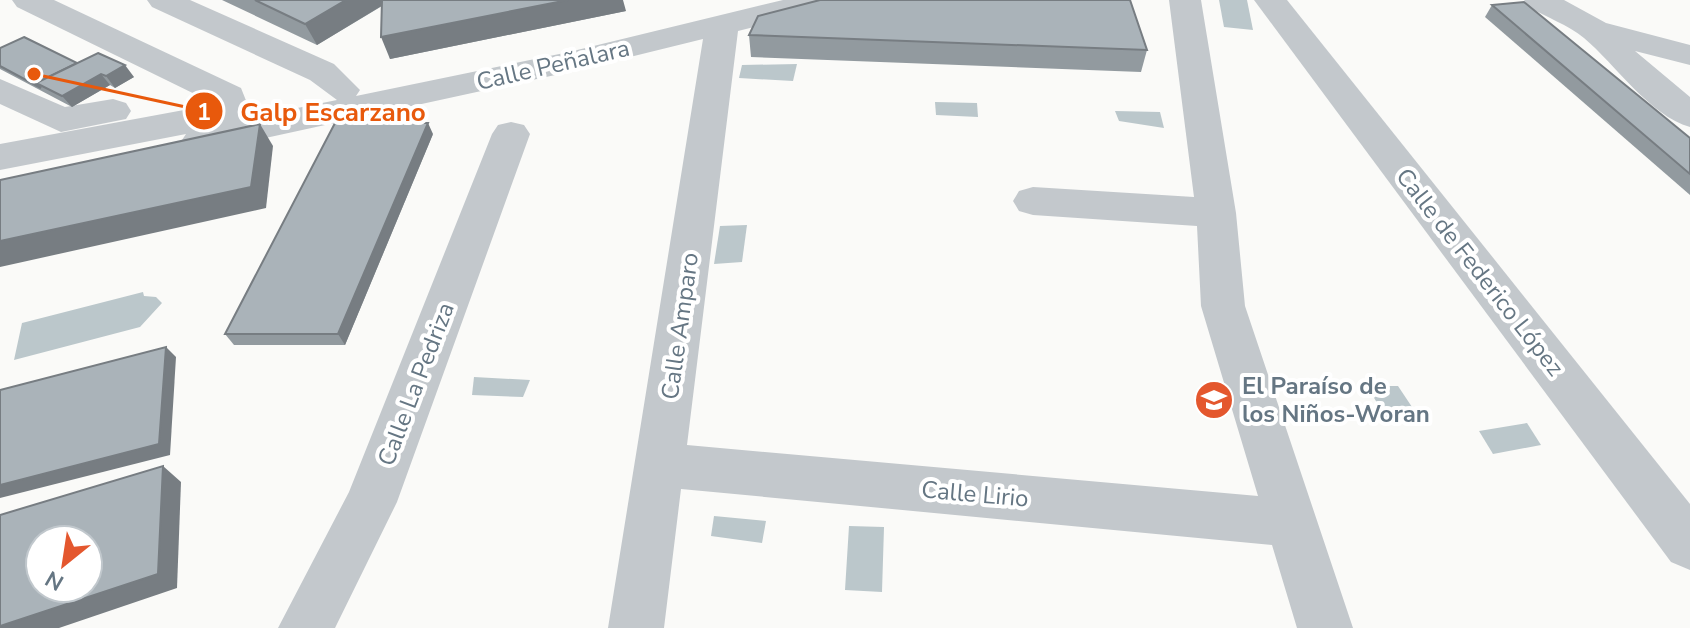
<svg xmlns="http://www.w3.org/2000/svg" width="1690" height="628" viewBox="0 0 1690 628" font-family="'Nunito Sans',sans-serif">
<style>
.water{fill:#bbc7cb}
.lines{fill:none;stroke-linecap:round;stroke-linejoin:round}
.minor{fill:#c3c8cc;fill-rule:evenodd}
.wall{fill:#929a9f}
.shaded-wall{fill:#777d82}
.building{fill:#aab3b9;stroke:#777d82;stroke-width:2;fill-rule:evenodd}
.labels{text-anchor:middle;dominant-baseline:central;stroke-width:8;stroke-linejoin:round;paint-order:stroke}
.street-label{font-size:24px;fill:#657683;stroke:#fff}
.poi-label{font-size:24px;font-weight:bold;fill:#657683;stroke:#fff;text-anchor:start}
.leader{fill:none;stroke:#e8590c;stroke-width:3}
.callout-dot{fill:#e8590c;stroke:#fff;stroke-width:3}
.mark-label{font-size:24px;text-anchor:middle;font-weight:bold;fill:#fff}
.callout-label{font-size:26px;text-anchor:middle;font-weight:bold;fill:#e8590c;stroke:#fff;stroke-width:8;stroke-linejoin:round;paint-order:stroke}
</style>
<rect width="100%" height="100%" fill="#fafaf8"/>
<!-- water -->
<g class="water">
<polygon points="1219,0 1247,0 1253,30 1224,27"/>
<polygon points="797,64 793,81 739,78 742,65"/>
<polygon points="935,102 977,103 978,117 936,115"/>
<polygon points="1115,111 1160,112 1164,128 1119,121"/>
<polygon points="747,225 742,262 714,264 720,226"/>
<polygon points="143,292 144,296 156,297 162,303 140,327 14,360 22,323"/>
<polygon points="474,377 530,380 523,397 472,395"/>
<polygon points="1367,386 1398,386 1418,416 1386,418"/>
<polygon points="1527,423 1541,445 1493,454 1479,431"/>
<polygon points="714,516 766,521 762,543 711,536"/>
<polygon points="849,526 884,527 882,592 845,590"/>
</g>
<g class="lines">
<!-- minor -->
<g class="minor">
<polygon points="12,0 54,0 241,88 251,113 248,118 337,100 310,80 152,7 147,0 190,0 334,64 360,90 356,96 569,52 783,0 839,0 834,7 738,31 687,445 1258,496 1201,306 1197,226 1033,215 1019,211 1013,201 1019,191 1033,187 1194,197 1169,0 1201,0 1236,213 1245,306 1353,628 1297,628 1272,545 681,489 664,628 608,628 703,39 569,72 201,152 188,149 182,140 186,134 0,170 0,144 211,105 211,102 17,7"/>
<polygon points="1254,0 1287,0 1690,504 1690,570 1671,562"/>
<path d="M1524 0H1564L1606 23 1690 45V65L1635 51 1690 97V127C1650 116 1615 64 1584 38 1568 25 1546 17 1529 7Z"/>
<polygon points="0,79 65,107 113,99 126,103 131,111 126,119 61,132 0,104"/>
<polygon points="511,122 524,125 530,134 397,502 335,628 278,628 349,492 492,134 498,125"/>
</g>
</g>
<!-- wall -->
<g class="wall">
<polygon points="222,0 381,0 382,2 626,11 390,59 382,6 317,45"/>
<polygon points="1492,5 1690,138 1690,195 1485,17"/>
<polygon points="749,35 1147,50 1141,72 751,57"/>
<polygon points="0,48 77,63 134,77 115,88 110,85 72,107 0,69"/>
<polygon points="433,134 345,345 234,345 225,334"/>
</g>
<!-- shaded-wall -->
<g class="shaded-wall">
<polygon points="346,0 381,0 383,5 317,45 305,24"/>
<polygon points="568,0 623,0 626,11 390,59 381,37"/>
<polygon points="125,65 134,77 115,88 106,76"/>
<polygon points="101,74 110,85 72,107 62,96"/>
<polygon points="428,123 433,134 345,345 338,334"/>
<polygon points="260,124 273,146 266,208 0,267 0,241"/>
<polygon points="166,347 176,357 170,455 0,498 0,485"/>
<polygon points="163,466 181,482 177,588 59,628 0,628 0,626"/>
</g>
<!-- building -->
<g class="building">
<polygon points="255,0 346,0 305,24"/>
<polygon points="382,0 568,0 381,37"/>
<polygon points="820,0 1130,0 1147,50 749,35 758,16"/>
<polygon points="1524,2 1690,138 1690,174 1492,5"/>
<polygon points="24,37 77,63 36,83 41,88 0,66 0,48"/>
<polygon points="98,53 125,65 106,76 101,74 62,96 36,83"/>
<polygon points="335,123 428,123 338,334 225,334"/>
<polygon points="260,124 251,187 0,241 0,180"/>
<polygon points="166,347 159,444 0,485 0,390"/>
<path d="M163 466 158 574 0 626V515ZM40 540H88V588H40Z"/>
</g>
<!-- icons -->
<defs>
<g id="school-disc" transform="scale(2)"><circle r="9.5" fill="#e4572e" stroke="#fff"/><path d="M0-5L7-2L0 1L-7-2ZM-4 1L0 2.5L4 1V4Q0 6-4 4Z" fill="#fff"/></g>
</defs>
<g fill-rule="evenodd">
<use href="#school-disc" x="1214" y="400"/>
</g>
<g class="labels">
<!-- street labels -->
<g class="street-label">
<text transform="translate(553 65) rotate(-13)">Calle Peñalara</text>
<text transform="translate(1480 272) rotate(52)">Calle de Federico López</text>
<text transform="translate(680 326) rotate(-82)">Calle Amparo</text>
<text transform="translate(416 384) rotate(-69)">Calle La Pedriza</text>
<text transform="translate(975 494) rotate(5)">Calle Lirio</text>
</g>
<!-- poi labels -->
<g class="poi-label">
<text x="1242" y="386">El Paraíso de<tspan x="1242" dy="28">los Niños-Woran</tspan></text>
</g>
</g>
<!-- callouts -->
<path class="leader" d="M34 74L204 111"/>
<g class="callout-dot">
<circle cx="34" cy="74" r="8"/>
<circle cx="204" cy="111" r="20"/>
</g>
<g class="mark-label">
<text x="204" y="120">1</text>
</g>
<g class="callout-label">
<text x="333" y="121">Galp Escarzano</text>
</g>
<!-- north arrow -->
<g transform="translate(64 564) rotate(210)"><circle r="38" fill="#ffffff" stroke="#c1c8cd" stroke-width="2"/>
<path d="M0-6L14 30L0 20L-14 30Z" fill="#e4572e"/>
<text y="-12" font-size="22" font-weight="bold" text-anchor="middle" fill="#657683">N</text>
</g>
</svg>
